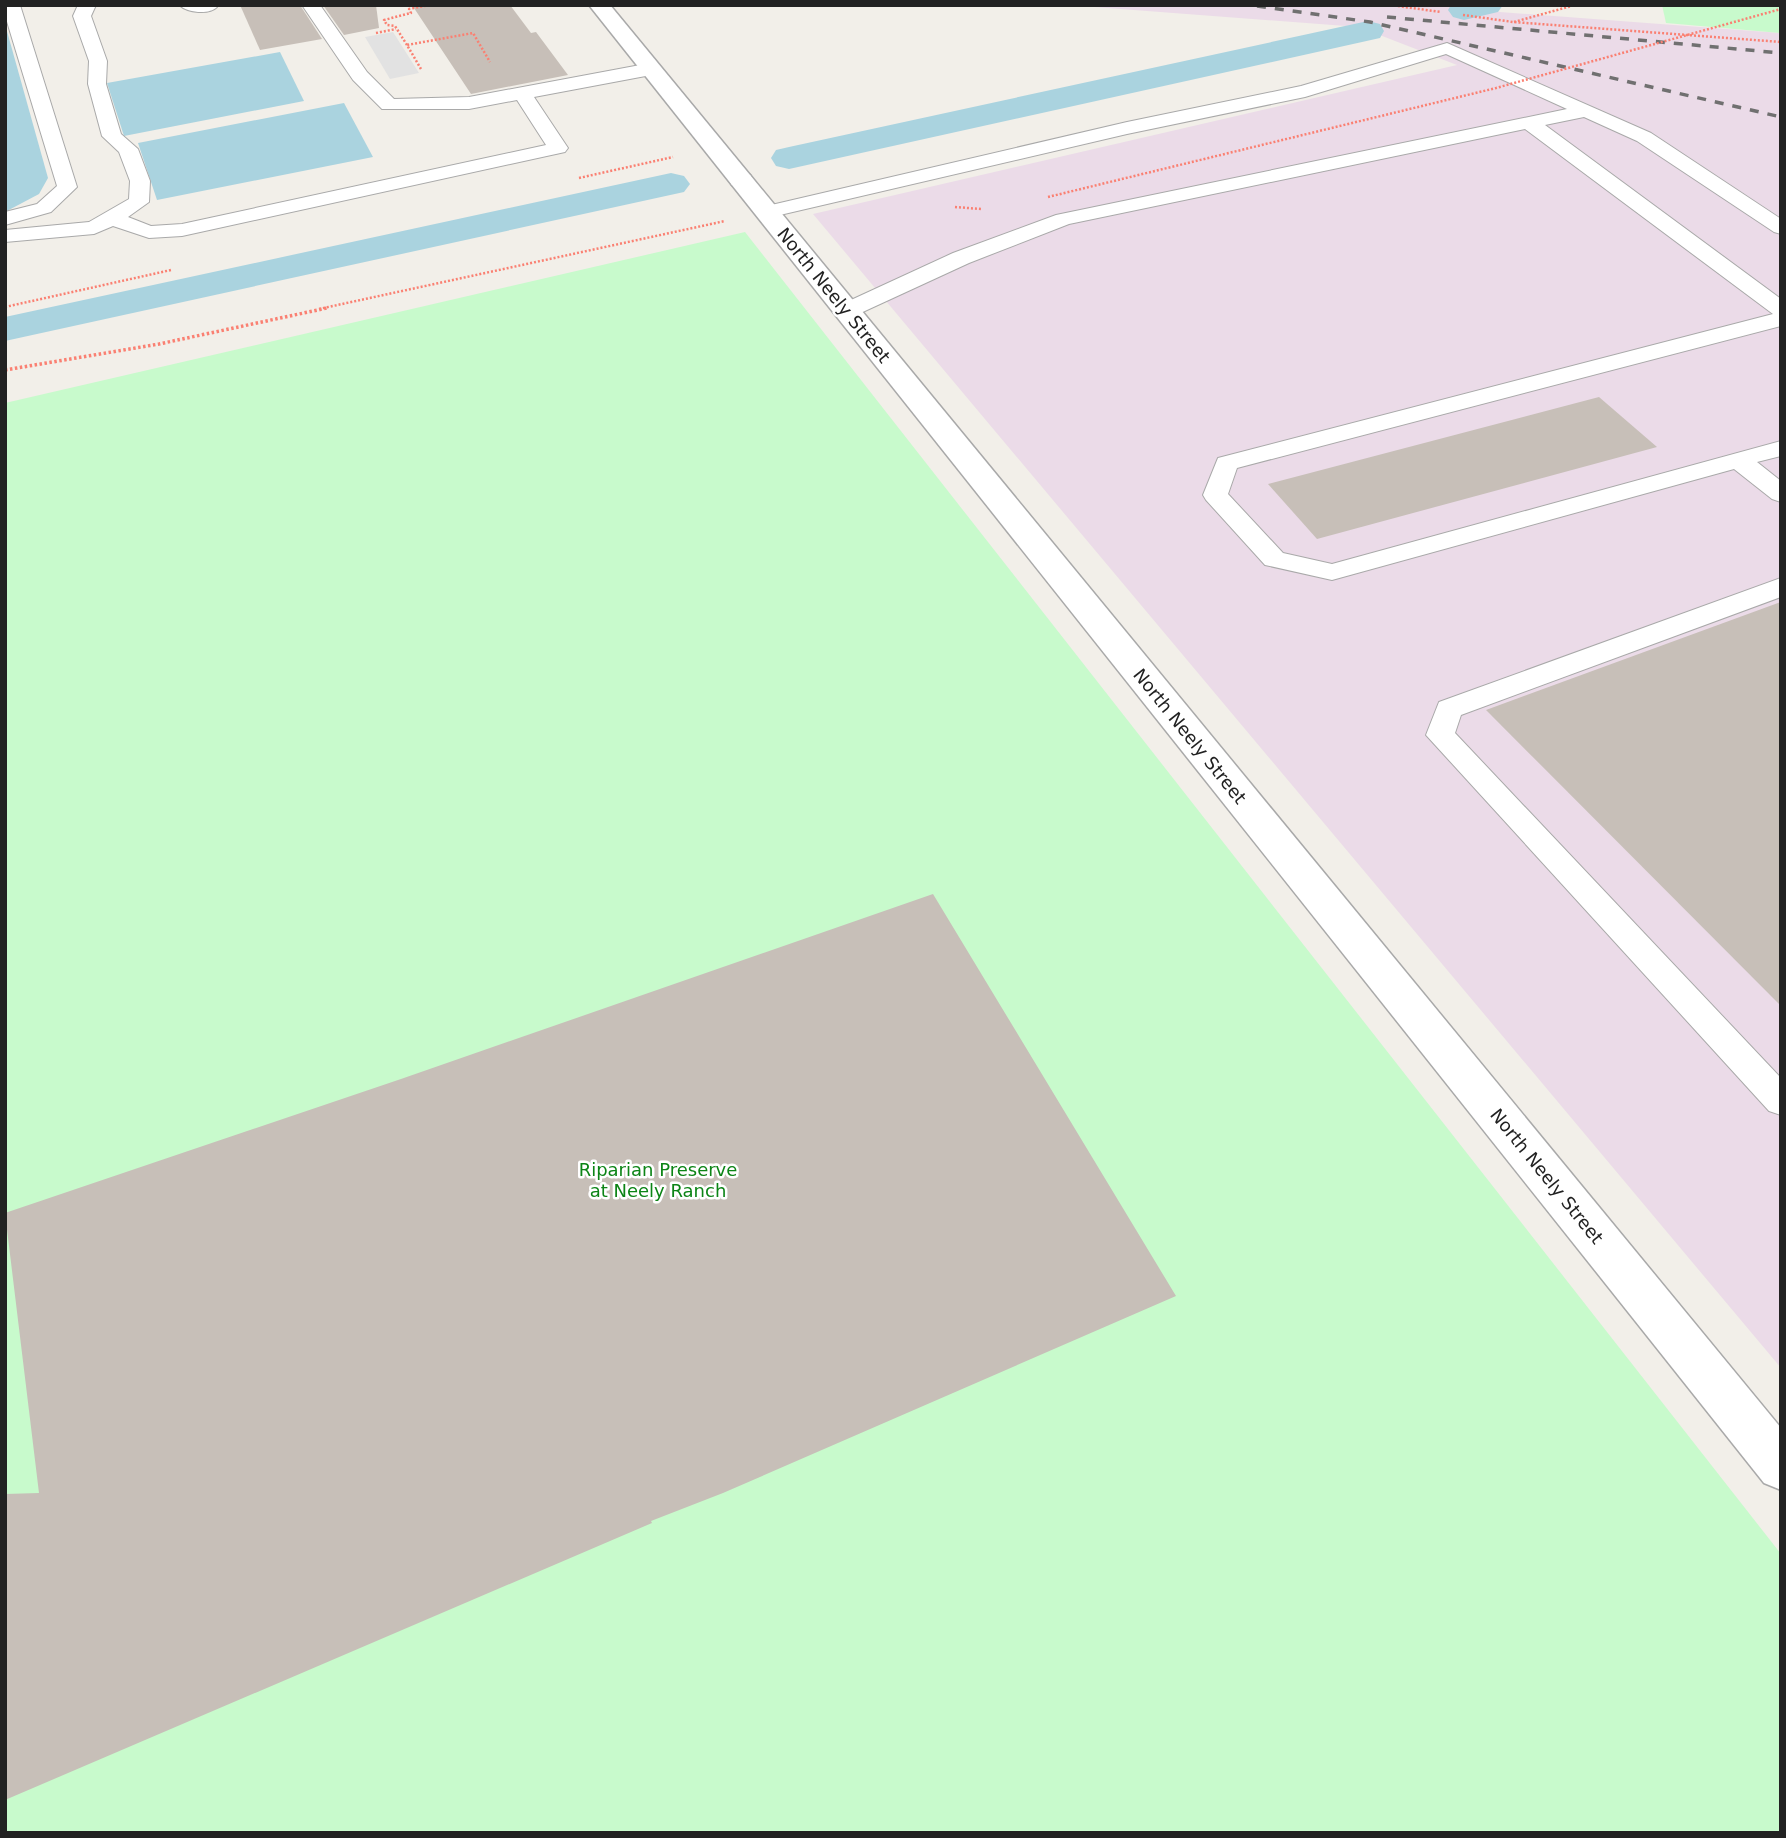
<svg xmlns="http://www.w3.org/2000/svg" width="1786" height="1838" viewBox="0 0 1786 1838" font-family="'DejaVu Sans',sans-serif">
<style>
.industrial{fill:#ebdbe8}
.park{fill:#c8facc}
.parking{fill:#e2e2e2}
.water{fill:#aad3df}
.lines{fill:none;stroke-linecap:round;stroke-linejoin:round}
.canal{fill:#aad3df;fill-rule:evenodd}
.building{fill:#c7bfb8}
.service-casing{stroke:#a9a9a9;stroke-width:2}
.minor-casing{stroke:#a9a9a9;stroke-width:3}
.tertiary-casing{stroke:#a9a9a9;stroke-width:3}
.path-far1{stroke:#fa8072;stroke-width:2.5;stroke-dasharray:2 2;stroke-linecap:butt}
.path{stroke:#fa8072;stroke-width:3.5;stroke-dasharray:2.5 2.5;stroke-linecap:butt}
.service{fill:#fff;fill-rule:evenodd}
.minor{fill:#fff;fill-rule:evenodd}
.tertiary{fill:#fff;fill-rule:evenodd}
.rail{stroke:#707070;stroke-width:3.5;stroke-dasharray:9 9;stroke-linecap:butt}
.path-bridge{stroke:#fa8072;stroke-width:2.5;stroke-dasharray:2 2;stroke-linecap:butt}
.labels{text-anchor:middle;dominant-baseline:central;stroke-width:5;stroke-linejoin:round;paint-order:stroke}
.street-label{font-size:18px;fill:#222;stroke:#fff}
.park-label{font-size:18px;fill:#0c8416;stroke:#fff}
</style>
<rect width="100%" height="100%" fill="#f2efe9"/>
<!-- industrial -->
<polygon class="industrial" points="1068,5 1475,5 1500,12 1781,33 1781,1368 813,214 1457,65 1359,27"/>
<!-- park -->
<g class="park">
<polygon points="1662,5 1781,5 1781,33 1666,23"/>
<polygon points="745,232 1781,1554 1781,1833 5,1833 5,403"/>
</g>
<!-- parking -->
<polygon class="parking" points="393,32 419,73 390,79 365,37"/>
<!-- water -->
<g class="water">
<polygon points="5,24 48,178 39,194 5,212"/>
<polygon points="280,52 304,101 124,136 107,83"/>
<polygon points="344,103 373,157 157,200 138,143"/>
</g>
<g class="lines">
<!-- canal -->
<g class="canal">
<polygon points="1451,5 1503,5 1498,12 1464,20 1453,17 1448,10"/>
<polygon points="1368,21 1380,24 1384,31 1380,38 789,169 776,166 771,158 776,150 789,147"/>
<polygon points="671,173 684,176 690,184 684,192 5,341 5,317"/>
</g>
</g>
<!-- building -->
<g class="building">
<polygon points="240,5 300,5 322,39 260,50"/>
<polygon points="323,5 376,5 379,28 344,35"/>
<polygon points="412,5 510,5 531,33 536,32 568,75 471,94"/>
<polygon points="1599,397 1657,447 1317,539 1268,484"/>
<polygon points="1781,602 1781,1006 1486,710"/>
<polygon points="933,894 1176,1296 723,1493 651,1521 652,1523 5,1800 5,1494 39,1493 5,1213 401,1079"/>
</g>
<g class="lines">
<!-- service casing -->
<g class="service-casing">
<g id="service">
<polygon points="5,5 20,5 77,187 51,212 5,225 5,212 37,204 57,186 5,15"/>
<polygon points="78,5 96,5 91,16 107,61 106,84 121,134 138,149 150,181 149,202 128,217 151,226 182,224 546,145 517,100 469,109 382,109 353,80 302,5 320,5 367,72 394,99 469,97 651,63 660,69 651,75 534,97 568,148 565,152 182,236 149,238 113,226 94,234 5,242 5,230 89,222 129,199 130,181 119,152 102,136 88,84 89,61 73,16"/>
<path d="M179 5H216L217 7C209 15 188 13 179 5Z"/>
<polygon points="1447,43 1651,133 1781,219 1781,234 1774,232 1637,141 1584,117 1545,125 1781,299 1781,326 1237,468 1228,494 1283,553 1332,564 1781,441 1781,456 1757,462 1781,481 1781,502 1772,499 1734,469 1332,580 1265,565 1206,500 1203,495 1218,458 1773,314 1525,129 1069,224 969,263 854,316 838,316 835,311 838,306 953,253 1056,215 1567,109 1446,54 1305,97 1127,134 767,218 760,216 757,212 760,208 767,206 1127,122 1301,86"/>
<polygon points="1781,578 1781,597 1461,715 1455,733 1781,1078 1781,1115 1769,1111 1426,735 1439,702"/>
</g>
</g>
<!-- minor casing -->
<g class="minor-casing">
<polygon id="minor" points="589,5 610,5 750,175 753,180 750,185 741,187 732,185"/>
</g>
<!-- tertiary casing -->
<g class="tertiary-casing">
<polygon id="tertiary" points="741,173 750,175 1781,1428 1781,1490 1764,1483 732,185 729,180 732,175"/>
</g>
<!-- path-far1 -->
<g class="path-far1">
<polyline points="1390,5 1441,12"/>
<polyline points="1463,15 1513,22 1781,42"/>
<polyline points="1514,22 1575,5"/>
<polyline points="376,33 396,29"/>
<polyline points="407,45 395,26 387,25 384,20 411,13 409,9 430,5"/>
<polyline points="421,69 407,45 473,33 490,62"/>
<polyline points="579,178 673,157"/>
<polyline points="955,207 981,209"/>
<polyline points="5,307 171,270"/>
<polyline points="319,309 725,221"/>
</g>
<!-- path -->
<polyline class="path" points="5,370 159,344 327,308"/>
<!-- service -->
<use href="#service" class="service"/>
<!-- minor -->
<use href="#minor" class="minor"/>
<!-- tertiary -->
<use href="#tertiary" class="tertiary"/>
<!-- rail -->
<g class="rail">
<polyline points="1257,6 1370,22 1781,117"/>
<polyline points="1387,17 1781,53"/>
</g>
<!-- path-bridge -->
<polyline class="path-bridge" points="1048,197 1496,88 1781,9"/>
</g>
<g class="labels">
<!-- street labels -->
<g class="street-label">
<text transform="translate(834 295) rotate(51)">North Neely Street</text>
<text transform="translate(1190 736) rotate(51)">North Neely Street</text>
<text transform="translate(1547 1176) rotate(51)">North Neely Street</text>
</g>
<!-- park labels -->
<g class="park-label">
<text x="658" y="1169">Riparian Preserve<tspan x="658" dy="21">at Neely Ranch</tspan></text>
</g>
</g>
<!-- border -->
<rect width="1786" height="1838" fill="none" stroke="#222222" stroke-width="14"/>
</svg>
